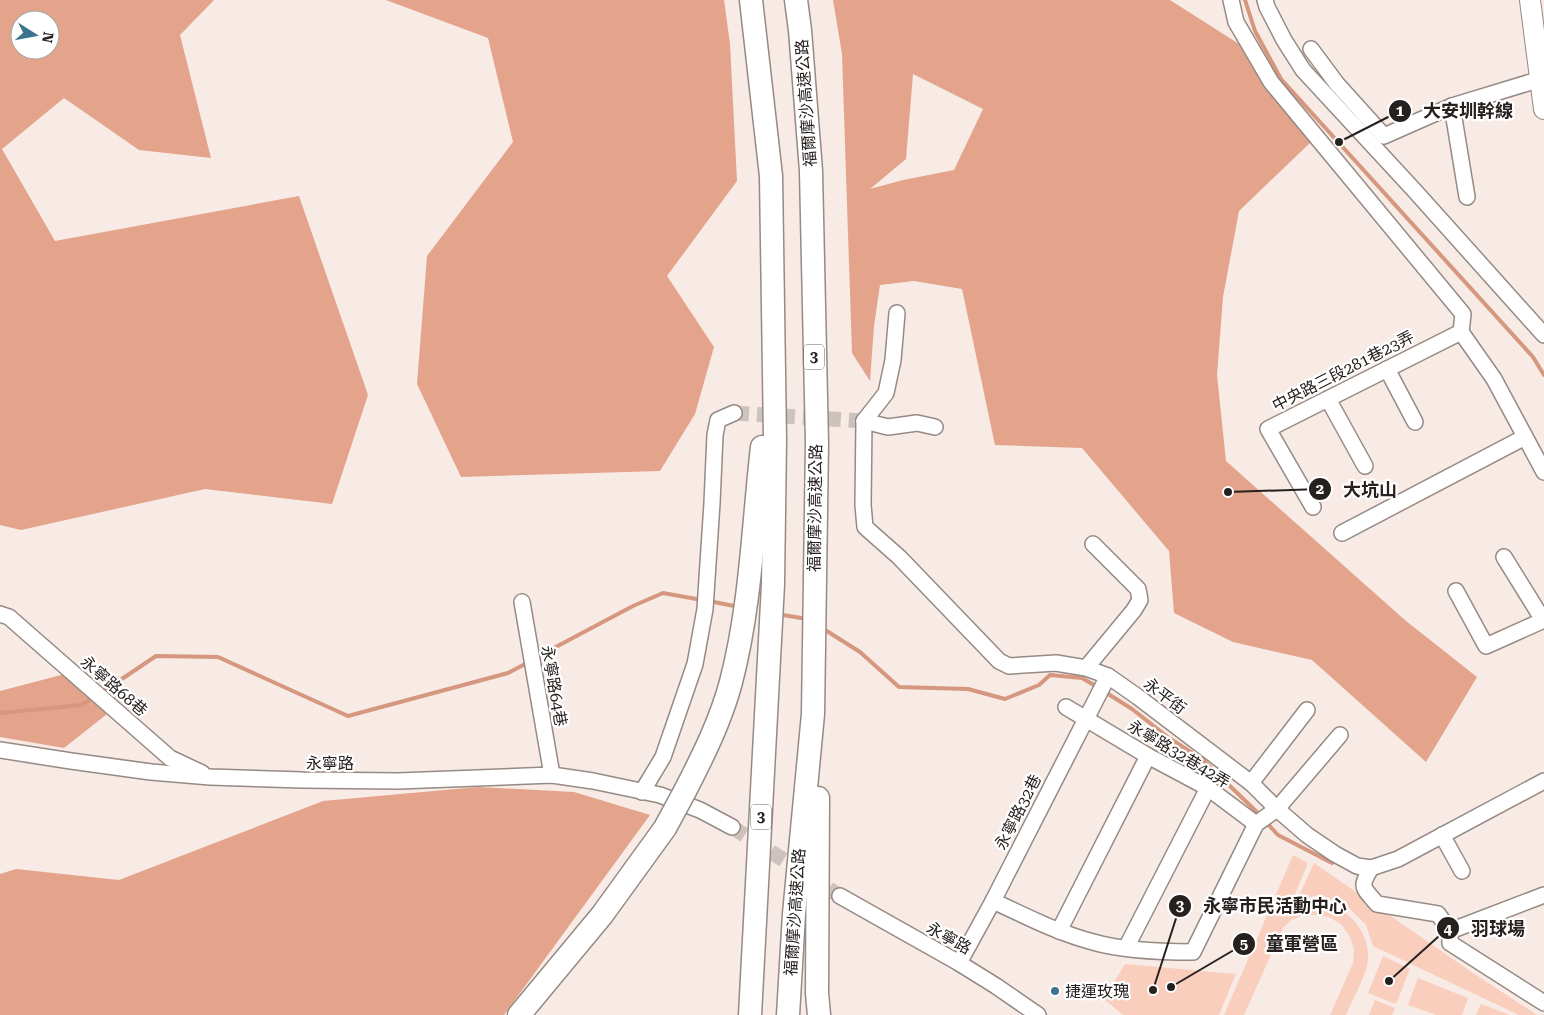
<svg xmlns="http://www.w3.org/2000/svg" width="1544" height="1015" viewBox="0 0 1544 1015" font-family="'Roboto Serif','Noto Sans TC',serif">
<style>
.green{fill:#facebd}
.forest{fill:#e3a48b;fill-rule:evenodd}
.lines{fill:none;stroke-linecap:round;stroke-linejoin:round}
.stream{stroke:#d5977e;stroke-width:4}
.minor-tunnel{stroke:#cec2bd;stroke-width:15;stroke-dasharray:15 8;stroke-linecap:butt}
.minor-casing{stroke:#968a84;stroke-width:18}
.major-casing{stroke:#968a84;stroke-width:22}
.highway-casing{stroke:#968a84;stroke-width:25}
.minor{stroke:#fff;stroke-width:15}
.major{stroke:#fff;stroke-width:20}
.highway{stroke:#fff;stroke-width:22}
.highway-bridge-casing{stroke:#968a84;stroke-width:25;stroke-linecap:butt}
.highway-bridge{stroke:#fff;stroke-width:22}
.poi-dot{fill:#3c738e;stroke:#fff;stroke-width:2}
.labels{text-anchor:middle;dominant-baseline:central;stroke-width:4.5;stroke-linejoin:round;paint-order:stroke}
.shield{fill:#fff;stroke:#676462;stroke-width:1}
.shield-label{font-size:15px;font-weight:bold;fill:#26211f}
.street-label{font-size:16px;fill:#26211f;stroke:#fff}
.poi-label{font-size:16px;fill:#26211f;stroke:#fff;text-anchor:start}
.leader{fill:none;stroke:#26211f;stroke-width:2}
.callout-dot{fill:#26211f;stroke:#fff;stroke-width:2}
.mark-label{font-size:15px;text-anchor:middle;font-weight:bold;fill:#fff}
.callout-label{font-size:18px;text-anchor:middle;font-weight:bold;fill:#26211f;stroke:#fff;stroke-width:4.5;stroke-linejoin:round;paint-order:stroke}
</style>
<rect width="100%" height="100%" fill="#f8eae5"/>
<!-- green -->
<g class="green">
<path d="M1293 855 1308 863 1290 906C1300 904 1309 901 1320 903 1349 905 1374 937 1367 966 1363 981 1352 1000 1346 1015H1330L1353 963 1354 949 1350 937 1342 925 1329 917 1316 915H1304L1291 920 1283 928 1244 1015H1224Z"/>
<polygon points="1314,863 1473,973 1537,1015 1519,1015 1373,946 1366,925 1347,906 1320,895 1297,900"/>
<polygon points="1383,956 1410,969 1396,1004 1368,993"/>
<polygon points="1125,964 1236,974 1219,1015 1123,1015 1104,999"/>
<polygon points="1418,978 1468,998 1462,1015 1436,1015 1408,1005"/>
<polygon points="1375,1000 1395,1008 1392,1015 1369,1015"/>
<polygon points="1481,1004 1510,1015 1476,1015"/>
</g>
<!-- forest -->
<g class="forest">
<path d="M0 0H214L180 35 211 158 139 150 64 98 2 149 55 241 299 196 368 395 332 504 205 489 21 530 0 525ZM20 20H50V50H20Z"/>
<polygon points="386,0 724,0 730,44 737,181 667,276 714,347 695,414 660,471 461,477 417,384 427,256 513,142 488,38"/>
<path d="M833 0H1170L1239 44 1312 141 1239 211 1223 297 1217 375 1226 461 1406 621 1477 677 1426 762 1312 660 1233 642 1174 613 1169 551 1082 448 995 445 962 289 914 281 880 285 874 326 870 381 852 353 842 54ZM913 74 983 109 954 170 903 180 870 189 906 159Z"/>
<polygon points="65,674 107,714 64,748 0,737 0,691"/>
<polygon points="478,787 574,792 650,815 504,1015 0,1015 0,874 16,869 119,880 323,801"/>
</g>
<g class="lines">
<!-- stream -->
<g class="stream">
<polyline points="1245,0 1255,31 1281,79 1533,357 1544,375"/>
<polyline points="709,601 739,607"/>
<polyline points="777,614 807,619"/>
<polyline points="822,628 860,652 899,687 968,689 1005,699 1039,685 1050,675 1082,678 1099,688"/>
<polyline points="535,658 633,606 663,593 702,600"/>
<polyline points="1105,692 1132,709 1169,738 1203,760 1261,816"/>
<polyline points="101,693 156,656 218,657 348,716 508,673 529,662"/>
<polyline points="0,713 81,705 95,697"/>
<polyline points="1266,822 1278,835 1332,863"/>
</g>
<!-- minor-tunnel -->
<g class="minor-tunnel">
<polyline points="734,413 864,421"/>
<polyline points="732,827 840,896"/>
</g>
<!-- minor casing -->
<g class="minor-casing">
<g id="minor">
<polyline points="1231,0 1236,22 1271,82 1463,314 1461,332"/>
<polyline points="1265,0 1267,7 1284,40 1303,70 1414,190 1544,335"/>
<polyline points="1311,49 1337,84 1384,136 1452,106 1544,78"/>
<polyline points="1452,106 1467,197"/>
<polyline points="1461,332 1494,379 1544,472"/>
<polyline points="1387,369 1415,422"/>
<polyline points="1328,399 1365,466"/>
<polyline points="864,421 863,505 865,527 899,557 999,661 1009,666 1056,663 1086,668 1108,676 1138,697 1251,783 1277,809 1307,835 1335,854 1357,866 1371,868 1398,859 1544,781"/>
<polyline points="864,421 886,393 893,360 897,313"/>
<polyline points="864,421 888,427 917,423 935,427"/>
<polyline points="1313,507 1268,429 1461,332"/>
<polyline points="1342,533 1525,437"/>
<polyline points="1504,557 1543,620"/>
<polyline points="1456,591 1486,646 1544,620"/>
<polyline points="522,602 552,775"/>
<polyline points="0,614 9,617 170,758 202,773"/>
<polyline points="1086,668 1134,610 1140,600 1138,589 1093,544"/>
<polyline points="1066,707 1148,756 1208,788 1256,824 1277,809 1340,735"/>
<polyline points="0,750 71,761 151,772 210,777 302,780 398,781 552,775 593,781 660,795 700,810 732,827"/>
<polyline points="1251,783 1307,710"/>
<polyline points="642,792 663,757 695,664 705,609 712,503 715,435 718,420 734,413"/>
<polyline points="1442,835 1462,871"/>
<path d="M1371 868C1359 888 1363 887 1377 904L1438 914 1450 931V943L1544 1003"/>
<polyline points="840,896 959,963 996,986 1038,1015"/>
<path d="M993 901C1026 916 1058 933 1093 942 1124 951 1161 952 1193 952L1256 824"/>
<polyline points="1059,931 1148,756"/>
<polyline points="1450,931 1544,895"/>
<polyline points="1126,948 1208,788"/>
<polyline points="959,963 993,901 1108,676"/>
</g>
</g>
<!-- major casing -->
<g class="major-casing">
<polyline id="major" points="1530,0 1544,109"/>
</g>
<!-- highway casing -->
<g class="highway-casing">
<g id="highway">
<path d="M685 791C703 756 721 720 731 682 751 605 753 526 762 447"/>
<polyline points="818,798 817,993 819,1015"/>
<polyline points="519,1015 602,915 665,828"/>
<polyline points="750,1015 773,584 775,439 771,176 751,0"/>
<polyline points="788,1015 794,914 813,714 817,443 811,171 800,30 796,0"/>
</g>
</g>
<!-- minor -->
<use href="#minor" class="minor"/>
<!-- major -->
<use href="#major" class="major"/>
<!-- highway -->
<use href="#highway" class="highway"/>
<!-- highway-bridge casing -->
<g class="highway-bridge-casing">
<polyline id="highway-bridge" points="665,828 685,791"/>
</g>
<!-- highway-bridge -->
<use href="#highway-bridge" class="highway-bridge"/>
</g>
<!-- markers -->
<circle class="poi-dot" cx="1055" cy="991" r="5"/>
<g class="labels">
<!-- shield labels -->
<g class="shield">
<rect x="804" y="344.5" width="20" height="25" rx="4"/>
<rect x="751" y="804.5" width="20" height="25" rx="4"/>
</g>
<g class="shield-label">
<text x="814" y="357">3</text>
<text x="761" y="817">3</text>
</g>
<!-- street labels -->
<g class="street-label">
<text transform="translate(806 103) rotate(-94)">福爾摩沙高速公路</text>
<text transform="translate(1343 371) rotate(-27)">中央路三段281巷23弄</text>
<text transform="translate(815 508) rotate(-89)">福爾摩沙高速公路</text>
<text transform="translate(114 686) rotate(41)">永寧路68巷</text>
<text transform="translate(554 686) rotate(80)">永寧路64巷</text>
<text transform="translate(1165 696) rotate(37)">永平街</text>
<text transform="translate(1179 754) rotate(31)">永寧路32巷42弄</text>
<text x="330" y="763">永寧路</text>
<text transform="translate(1018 812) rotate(-63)">永寧路32巷</text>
<text transform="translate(795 912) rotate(-86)">福爾摩沙高速公路</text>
<text transform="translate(949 938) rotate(29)">永寧路</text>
</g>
<!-- poi labels -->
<g class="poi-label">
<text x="1065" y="991">捷運玫瑰</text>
</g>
</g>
<!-- callouts -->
<path class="leader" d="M1339 142L1400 111M1228 492L1320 489M1153 990L1180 906M1389 981L1448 928M1171 987L1244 944"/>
<g class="callout-dot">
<circle cx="1339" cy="142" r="5"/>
<circle cx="1228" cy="492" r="5"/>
<circle cx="1153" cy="990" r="5"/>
<circle cx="1389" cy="981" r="5"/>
<circle cx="1171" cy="987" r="5"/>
<circle cx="1400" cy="111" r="12"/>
<circle cx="1320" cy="489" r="12"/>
<circle cx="1180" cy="906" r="12"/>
<circle cx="1448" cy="928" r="12"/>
<circle cx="1244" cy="944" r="12"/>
</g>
<g class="mark-label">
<text x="1400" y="116">1</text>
<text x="1320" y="494">2</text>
<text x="1180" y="911">3</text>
<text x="1448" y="934">4</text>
<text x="1244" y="949">5</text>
</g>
<g class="callout-label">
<text x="1468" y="117">大安圳幹線</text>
<text x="1370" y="496">大坑山</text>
<text x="1275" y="912">永寧市民活動中心</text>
<text x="1498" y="935">羽球場</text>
<text x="1302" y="950">童軍營區</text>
</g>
<!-- north arrow -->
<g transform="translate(35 35) rotate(101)"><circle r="24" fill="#ffffff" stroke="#a8a6a5"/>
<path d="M0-4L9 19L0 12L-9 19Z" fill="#3c738e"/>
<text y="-8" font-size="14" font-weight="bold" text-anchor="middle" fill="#26211f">N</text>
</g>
</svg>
